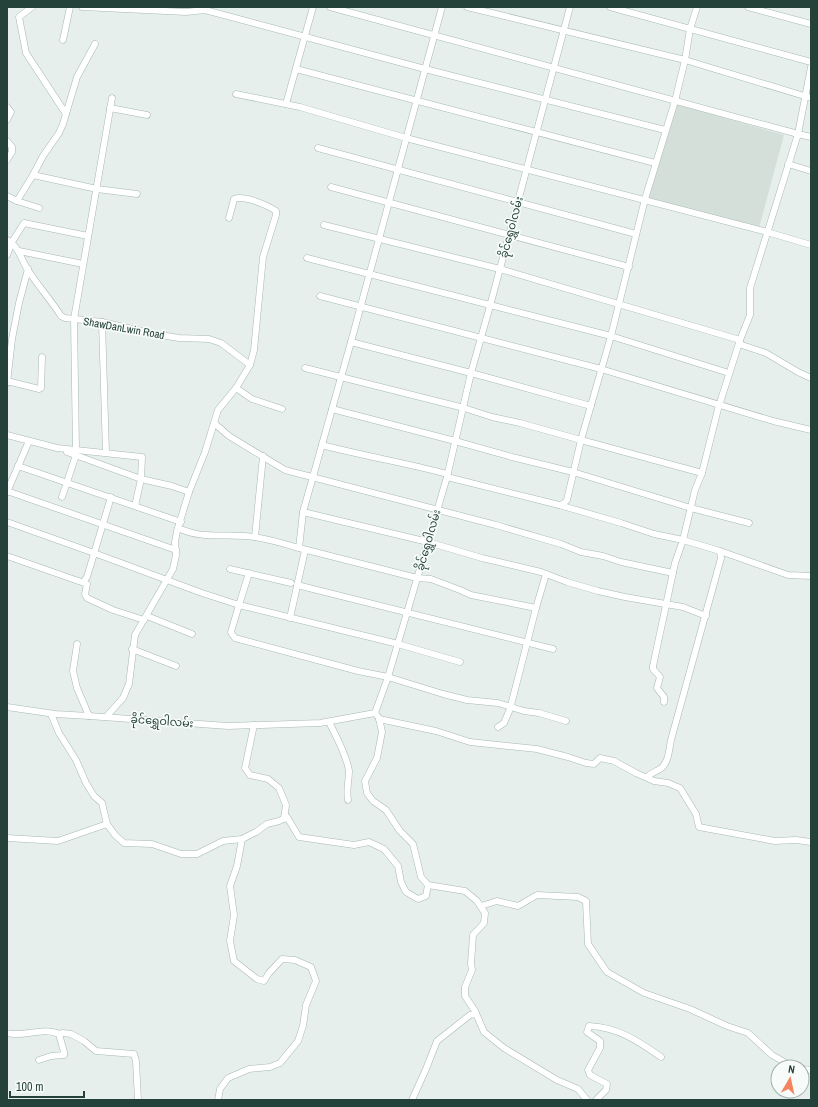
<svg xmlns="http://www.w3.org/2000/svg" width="818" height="1107" viewBox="0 0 818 1107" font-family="'Archivo Narrow','Noto Sans Myanmar',sans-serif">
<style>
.built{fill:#d4dfda}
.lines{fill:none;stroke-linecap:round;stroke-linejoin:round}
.minor-casing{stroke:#a8b8b2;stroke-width:7}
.minor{stroke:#fff;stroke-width:6}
.labels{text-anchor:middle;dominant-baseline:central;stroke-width:3.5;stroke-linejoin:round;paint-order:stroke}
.street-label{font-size:11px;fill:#24423a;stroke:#f7fbf9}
</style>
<rect width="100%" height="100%" fill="#e6efeb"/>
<!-- built -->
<polygon class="built" points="676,104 784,135 759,228 647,197"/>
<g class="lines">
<!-- minor casing -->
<g class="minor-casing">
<g id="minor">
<polyline points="32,7 19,17 26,53 66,114"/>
<polyline points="82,7 186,12 205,10 425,69 665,130"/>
<polyline points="330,7 798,134 811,137"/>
<polyline points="442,7 351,342 303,512 299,548 417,578 431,579 460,590 471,595 536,608"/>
<polyline points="467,7 685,60 811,98"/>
<polyline points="610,7 811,62"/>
<polyline points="748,7 811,24"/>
<polyline points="63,40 70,7"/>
<polyline points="296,69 655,163"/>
<polyline points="236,94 300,107 406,138 767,232 811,245"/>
<polyline points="286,104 313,7"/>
<polyline points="7,107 11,112 7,120"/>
<polyline points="110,108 147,115"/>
<polyline points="7,141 12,147 12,152 7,160"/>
<polyline points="318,148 636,234"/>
<polyline points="788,164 811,171"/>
<polyline points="33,175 97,189 137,194"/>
<polyline points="331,187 629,267"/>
<polyline points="7,196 17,201 39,208"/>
<polyline points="17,201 33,175 43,156 59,133 63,124 77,77 95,44"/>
<polyline points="324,225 500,269 740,340"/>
<path d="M7 240C19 246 21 260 28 270 38 286 51 300 61 316L65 318 102 322 154 334 179 338 209 339 221 343 250 365"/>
<polyline points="19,251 83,264"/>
<polyline points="7,255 12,242 24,223 88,236"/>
<polyline points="307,258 611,336 729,373"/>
<polyline points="320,296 601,369 773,421 811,430"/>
<polyline points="102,322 106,453"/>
<polyline points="351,342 471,373 591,406"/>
<polyline points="739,344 766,353 798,372 811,378"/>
<polyline points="305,368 464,408 492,417 520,423 581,440 611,336 645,199 675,101 685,60 690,29 697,7"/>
<polyline points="7,381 39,389 41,388 42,357"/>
<polyline points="7,383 12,339 19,303 28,269"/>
<polyline points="236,388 252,399 282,409"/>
<polyline points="332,409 455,441 512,457 573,472 691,508 749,523"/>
<polyline points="214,423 229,436 285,470 496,525 561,544 581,552 603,556 621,562 673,573"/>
<polyline points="7,435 57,448 142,457 141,479 135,506"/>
<path d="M322 445C364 456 406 463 447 474"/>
<polyline points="76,450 74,319 112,98"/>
<polyline points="67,452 141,479 172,486 189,492"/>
<polyline points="18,466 181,522"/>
<polyline points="447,477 559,505 621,523 654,534 683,540 720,551 788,575 811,576"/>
<polyline points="7,491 176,550"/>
<polyline points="7,492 29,441"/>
<polyline points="62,497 76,455"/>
<polyline points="559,505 563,504 567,500 581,440 702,473 718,409 740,340 750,315 750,288 798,134 811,67"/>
<polyline points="303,512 428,542 482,558 541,572 567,582 598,591 625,597 683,607 706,616"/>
<polyline points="7,522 94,553 202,593 239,605 231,632 232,634 235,638 358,671 388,677 443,694 467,700 498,703 524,711 539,713 566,721"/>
<path d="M178 528C202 539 220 534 245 536 263 537 282 543 299 548"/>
<polyline points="255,537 263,456"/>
<polyline points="7,556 87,584 85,594 87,598 113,610 144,620"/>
<polyline points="230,569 291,583"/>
<polyline points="249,573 239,605 398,644 460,662"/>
<polyline points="83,582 87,577 111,497"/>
<polyline points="297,585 553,649"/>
<polyline points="147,616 192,634"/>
<polyline points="290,618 305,550"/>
<polyline points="77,644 73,671 77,688 89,716"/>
<polyline points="132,649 176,666"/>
<polyline points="664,702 664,697 657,688 660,677 653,669 653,666 675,563 683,540 695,490 702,473"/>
<polyline points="7,707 55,714 89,716 228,726 320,723 375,713 388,677 447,477 471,373 490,306 570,7"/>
<polyline points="375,713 379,718 382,732 377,758 365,781 367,793 373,801 386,810 400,831 413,844 421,877 428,885 465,891 477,901 485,913 484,923 473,935 471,964 472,970 465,987 465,996 475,1011 484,1032 504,1048 557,1080 578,1089 587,1100"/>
<polyline points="51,714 59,733 76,760 86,783 94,796 102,803 107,824 115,835 124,843 152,844 181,854 197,854 223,841 242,839 256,832 267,824 279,821 287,817 299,837 354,845 369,842 384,849 398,866 401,882 406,892 418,899 426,896 428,885"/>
<path d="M106 717 123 698 129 684 135 635 173 569 176 555 175 542 177 531 189 492 205 452 218 410 236 388 250 365 254 350 263 257 276 215V211C267 205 244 195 234 199L229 218"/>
<polyline points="379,719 436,731 470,742 537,749 568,757 586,763 594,764 600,758 614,761 636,773 654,781 668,783 680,788 696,814 699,827 775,841 796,840 811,842"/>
<path d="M329 722C336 736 347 756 349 771 349 781 346 789 348 800"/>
<polyline points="254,725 245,768 250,775 268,779 279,788 286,805 284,819"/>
<polyline points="498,727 504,723 510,709 536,608 546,574"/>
<path d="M647 777C651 773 655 772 660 769 669 763 669 749 671 740L721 558 720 551"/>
<polyline points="7,838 58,841 107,824"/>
<polyline points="481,906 497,901 518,906 537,895 578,897 586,901 588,944 607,972 644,993 690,1009 727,1026 748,1033 772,1055 793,1067"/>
<path d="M7 1033C23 1038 43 1026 59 1034L64 1052V1055L51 1056 39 1060"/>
<polyline points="59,1034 63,1033 71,1034 84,1041 96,1051 134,1054 136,1061 138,1100"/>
<polyline points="802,1069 811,1070"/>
<polyline points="218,1100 220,1089 228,1078 249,1069 270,1067 280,1063 298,1041 303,1026 306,1005 316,981 311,967 295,960 282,959 269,973 264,981 257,979 234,961 230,941 234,915 230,886 237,866 242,839"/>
<polyline points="412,1100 426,1069 437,1041 470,1015 476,1014"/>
<path d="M596 1100 606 1090 607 1084 590 1075 588 1070 600 1048V1041L587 1032 589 1026C618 1027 638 1041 661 1057"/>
</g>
</g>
<!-- minor -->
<use href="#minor" class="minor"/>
</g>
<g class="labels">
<!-- street labels -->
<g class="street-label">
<text transform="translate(511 227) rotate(-75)">ခိုင်ရွှေဝါလမ်း</text>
<text transform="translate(124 328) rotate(10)">ShawDanLwin Road</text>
<text transform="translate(428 540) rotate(-74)">ခိုင်ရွှေဝါလမ်း</text>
<text transform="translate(162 721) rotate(4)">ခိုင်ရွှေဝါလမ်း</text>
</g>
</g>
<!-- border -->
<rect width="818" height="1107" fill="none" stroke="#24423a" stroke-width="16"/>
<!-- north arrow -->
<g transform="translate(790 1079) rotate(9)"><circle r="19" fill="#f7fbf9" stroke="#a3b1ad"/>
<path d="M0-3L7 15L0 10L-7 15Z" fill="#f4845f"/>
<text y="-6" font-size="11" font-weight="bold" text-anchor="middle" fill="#24423a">N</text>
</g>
<!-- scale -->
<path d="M10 1091v6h74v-6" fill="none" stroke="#24423a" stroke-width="2"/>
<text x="16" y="1091" font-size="12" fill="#24423a" stroke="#f7fbf9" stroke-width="3" paint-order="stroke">100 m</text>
</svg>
